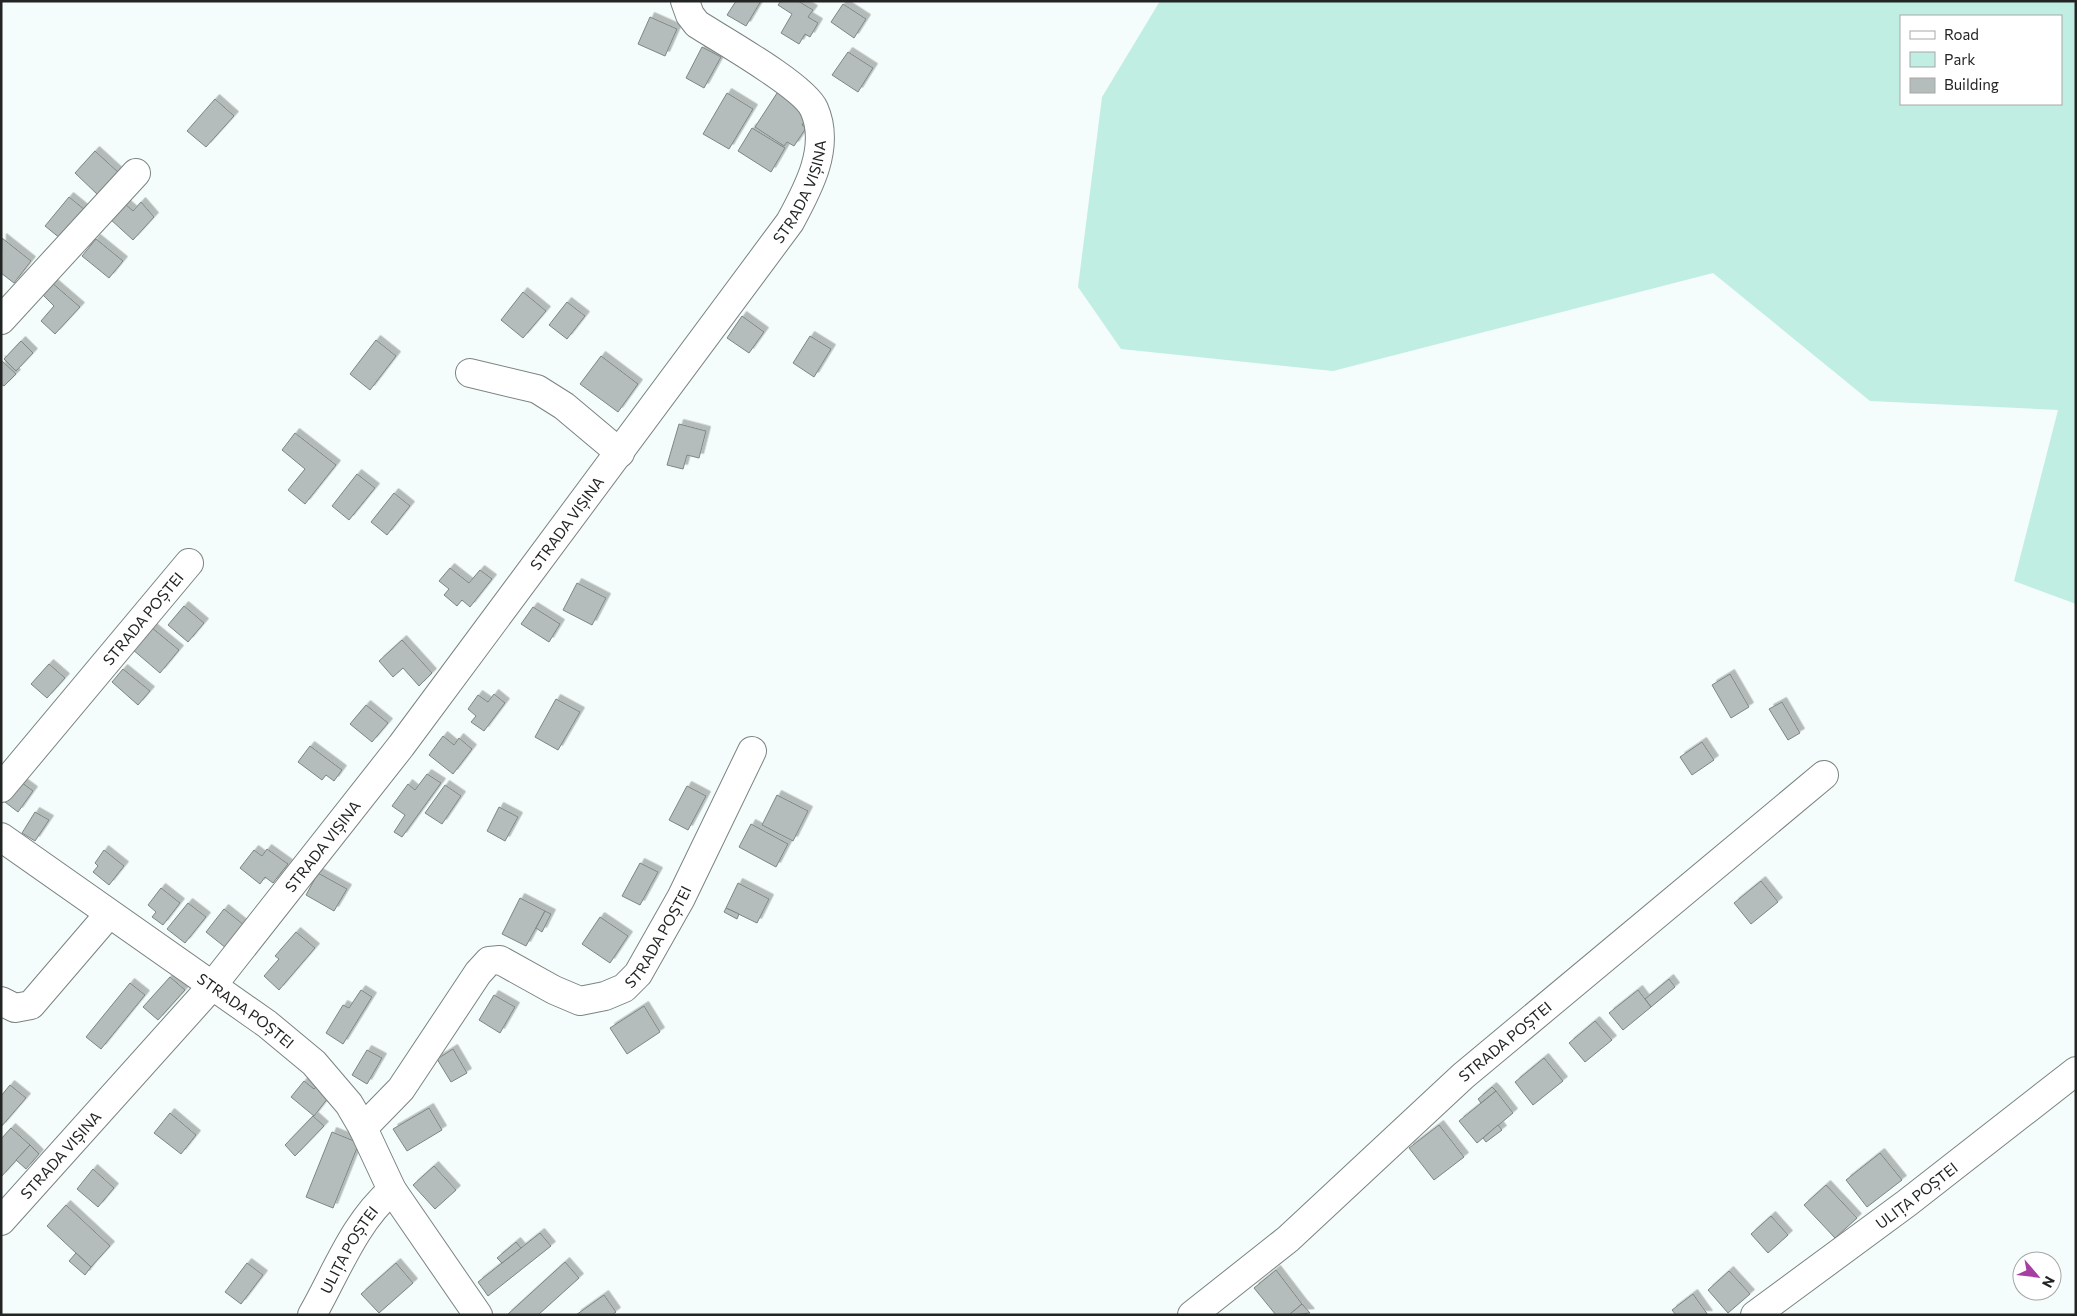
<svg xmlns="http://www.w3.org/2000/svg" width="2077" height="1316" viewBox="0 0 2077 1316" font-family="Commissioner,sans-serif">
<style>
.green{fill:#c1eee3;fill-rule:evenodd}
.building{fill:#b4bdbb;stroke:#7d8684;filter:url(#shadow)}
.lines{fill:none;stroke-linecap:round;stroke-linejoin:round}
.minor-casing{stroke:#7b8482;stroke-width:30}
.minor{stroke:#fff;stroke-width:28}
.labels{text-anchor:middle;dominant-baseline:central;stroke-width:4;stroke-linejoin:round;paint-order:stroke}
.street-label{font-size:15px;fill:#222524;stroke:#fff}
</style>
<defs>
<filter id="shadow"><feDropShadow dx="4.5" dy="-4.5" stdDeviation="0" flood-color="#0004"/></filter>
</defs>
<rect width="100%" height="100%" fill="#f4fdfb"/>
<!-- green -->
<path class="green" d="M1160 1H2076V604L2014 581 2058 410 1870 401 1713 273 1333 371 1121 349 1078 287 1102 97ZM1901 16H2061V104H1901Z"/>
<!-- building -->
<g class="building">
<polygon points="736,1 761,1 746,26 727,15"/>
<polygon points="781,1 798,1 813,10 808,17 818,23 810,37 805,34 799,44 781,33 792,14 778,5"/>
<polygon points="843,4 866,19 854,38 831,22"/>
<polygon points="650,17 677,29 665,56 638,44"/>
<polygon points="702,47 721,57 704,88 686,78"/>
<polygon points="848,52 873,68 858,92 832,75"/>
<polygon points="781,87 808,115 802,125 806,128 794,146 787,142 784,146 755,127"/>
<polygon points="727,93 753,109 729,149 703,134"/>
<polygon points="215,99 234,116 206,147 187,131"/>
<polygon points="752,128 785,148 771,172 738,151"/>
<polygon points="95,151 119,173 98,195 75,173"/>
<polygon points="69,197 90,214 66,243 45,226"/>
<polygon points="141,202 154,217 133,240 109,218 124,203 133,211"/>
<polygon points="2,238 31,261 14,283 1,273"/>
<polygon points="96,239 123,261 109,278 82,256"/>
<polygon points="51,282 80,307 55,334 41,321 54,306 41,293"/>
<polygon points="523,292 546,311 523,338 501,320"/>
<polygon points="567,302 585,316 567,339 549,325"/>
<polygon points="742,316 764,332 749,353 727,338"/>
<polygon points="810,336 831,349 814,377 793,363"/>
<polygon points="376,340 396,356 370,390 350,374"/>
<polygon points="21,341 33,353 16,371 4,359"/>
<polygon points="601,356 638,384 618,412 580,384"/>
<polygon points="1,360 16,374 4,386 1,384"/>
<polygon points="679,424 706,431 699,458 687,455 683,469 667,465"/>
<polygon points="295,433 336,465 305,504 288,490 305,469 282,450"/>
<polygon points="357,474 375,488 349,520 332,506"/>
<polygon points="394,493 410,506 387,535 371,522"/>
<polygon points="450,568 469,583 480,570 492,579 470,607 462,600 457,606 444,595 449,589 439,581"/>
<polygon points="577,583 606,598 592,625 563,610"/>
<polygon points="184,606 204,623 188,642 168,625"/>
<polygon points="533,607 560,624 549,642 521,624"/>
<polygon points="151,627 179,650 160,673 132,649"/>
<polygon points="402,640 432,673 419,686 403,668 393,677 379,661"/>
<polygon points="49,664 65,678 47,698 31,684"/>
<polygon points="123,669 150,691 138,705 112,682"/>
<polygon points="1730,674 1749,707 1731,718 1712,685"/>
<polygon points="494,694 505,703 484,731 471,722 476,716 468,709 478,695 488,702"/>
<polygon points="556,699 580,712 558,750 535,737"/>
<polygon points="1782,702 1800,733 1788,740 1769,709"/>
<polygon points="366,705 388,723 372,742 350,724"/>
<polygon points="443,736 454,745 459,738 472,749 453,774 429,755"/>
<polygon points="1702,742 1714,760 1692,775 1680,757"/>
<polygon points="310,746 342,770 334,781 326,775 322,780 298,762"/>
<polygon points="427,774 441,783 402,837 394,832 405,815 392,806 408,784 415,790"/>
<polygon points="13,776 33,791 18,812 1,799"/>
<polygon points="445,785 461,796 442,824 425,813"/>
<polygon points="687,786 706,796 688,830 669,820"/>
<polygon points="777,795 808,811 793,841 762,825"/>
<polygon points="499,807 518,817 505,841 487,831"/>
<polygon points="35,812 49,820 35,841 22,833"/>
<polygon points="751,824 788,844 776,867 739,847"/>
<polygon points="267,849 288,864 273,883 265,877 260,884 240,868 254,850 262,856"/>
<polygon points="104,850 124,866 109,885 93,872 98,866 95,863"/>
<polygon points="640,863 658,872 640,905 622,896"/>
<polygon points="318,873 347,889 334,911 306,895"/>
<polygon points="1761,881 1778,902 1751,924 1734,903"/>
<polygon points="738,883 769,899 757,923 726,908"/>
<polygon points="161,888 180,903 163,925 152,917 156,912 148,905"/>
<polygon points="520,898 545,911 526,946 502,934"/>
<polygon points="188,903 206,917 185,943 167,929"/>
<polygon points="726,908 739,914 737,919 724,912"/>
<polygon points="224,909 244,925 226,948 206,932"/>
<polygon points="545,911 551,914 542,932 536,928"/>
<polygon points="600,917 628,936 610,963 582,944"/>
<polygon points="296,932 315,948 279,990 264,976 279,959 275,956"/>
<polygon points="170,977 185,990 158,1020 143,1007"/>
<polygon points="1669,979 1675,987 1651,1007 1645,999"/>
<polygon points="130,983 145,995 101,1049 86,1037"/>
<polygon points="361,990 372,997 343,1044 326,1033 343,1005 349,1008"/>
<polygon points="1638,990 1651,1007 1623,1030 1609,1013"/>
<polygon points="494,995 515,1007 500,1033 479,1020"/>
<polygon points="644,1006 660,1032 627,1054 610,1028"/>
<polygon points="1595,1021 1612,1040 1585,1062 1569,1043"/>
<polygon points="453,1049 467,1073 451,1082 437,1059"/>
<polygon points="367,1050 382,1058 367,1084 352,1075"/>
<polygon points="1544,1058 1563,1081 1533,1105 1515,1082"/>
<polygon points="304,1081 314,1089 319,1083 332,1093 314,1116 291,1097"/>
<polygon points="10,1085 26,1098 1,1127 1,1096"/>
<polygon points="1492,1087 1496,1091 1481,1103 1478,1099"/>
<polygon points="1496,1091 1513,1113 1477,1143 1459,1121"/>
<polygon points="429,1108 442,1130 407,1151 393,1129"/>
<polygon points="170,1113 196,1135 181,1154 154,1133"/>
<polygon points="313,1116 324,1126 295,1156 285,1145"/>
<polygon points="1439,1125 1464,1157 1434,1180 1409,1148"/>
<polygon points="1498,1125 1502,1130 1486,1142 1483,1138"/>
<polygon points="11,1128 30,1145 1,1177 1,1139"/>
<polygon points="332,1132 359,1143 333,1208 306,1197"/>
<polygon points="30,1145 39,1154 26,1169 16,1160"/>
<polygon points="1880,1153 1902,1180 1867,1207 1846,1180"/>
<polygon points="434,1166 456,1190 435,1209 413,1185"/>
<polygon points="93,1169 114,1188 98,1207 77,1189"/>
<polygon points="1826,1185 1857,1218 1835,1238 1804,1205"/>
<polygon points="66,1205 110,1246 91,1267 47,1226"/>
<polygon points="1771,1216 1788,1235 1768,1253 1751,1234"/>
<polygon points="540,1233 551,1246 488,1296 478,1282"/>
<polygon points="516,1242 521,1248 502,1263 497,1258"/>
<polygon points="76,1253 91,1267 85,1275 69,1261"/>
<polygon points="565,1262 579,1278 538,1315 507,1315"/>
<polygon points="247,1263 263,1275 241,1304 225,1292"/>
<polygon points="396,1263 413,1283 379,1313 361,1294"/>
<polygon points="1276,1270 1302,1304 1289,1315 1276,1315 1254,1288"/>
<polygon points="1729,1271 1750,1294 1728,1313 1708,1290"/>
<polygon points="1693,1294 1708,1315 1676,1315 1672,1310"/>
<polygon points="604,1295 616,1312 612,1315 576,1315"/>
<polygon points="1302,1304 1310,1313 1291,1315 1290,1314"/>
</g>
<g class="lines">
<!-- minor casing -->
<g class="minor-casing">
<g id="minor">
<polyline points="1,320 136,173"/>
<polyline points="470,373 537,389 564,406 620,453"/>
<path id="s1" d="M1 788 189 563"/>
<path id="s2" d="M1 837 267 1024 314 1063 349 1104 363 1128 392 1190 478 1315"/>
<polyline points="1,1001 15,1008 31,1005 109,914"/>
<path id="s3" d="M363 1128 401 1089 478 973 489 961 500 960 554 990 580 1001 605 996 624 988 638 974 681 898 752 751"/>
<path id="s4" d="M1 1221 212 986 401 746 790 222C808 189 831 147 814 109 804 86 722 40 697 24L690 15 685 1"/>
<path id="s5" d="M312 1315C337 1271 354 1223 392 1190"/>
<path id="s6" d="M1192 1315 1288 1239 1463 1076 1824 775"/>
<path id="s7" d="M1755 1315 1907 1203 2076 1071"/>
</g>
</g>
<!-- minor -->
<use href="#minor" class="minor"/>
</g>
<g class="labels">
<!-- street labels -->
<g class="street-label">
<text stroke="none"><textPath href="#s4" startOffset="1306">STRADA VIȘINA</textPath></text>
<text stroke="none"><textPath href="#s4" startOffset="899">STRADA VIȘINA</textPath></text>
<text stroke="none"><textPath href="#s1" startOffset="221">STRADA POȘTEI</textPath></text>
<text stroke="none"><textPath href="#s4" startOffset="494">STRADA VIȘINA</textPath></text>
<text stroke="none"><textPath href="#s3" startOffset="419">STRADA POȘTEI</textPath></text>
<text stroke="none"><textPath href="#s2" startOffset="300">STRADA POȘTEI</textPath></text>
<text stroke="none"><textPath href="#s6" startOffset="416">STRADA POȘTEI</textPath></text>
<text stroke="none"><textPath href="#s4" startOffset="89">STRADA VIȘINA</textPath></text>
<text stroke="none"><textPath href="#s7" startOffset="201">ULIȚA POȘTEI</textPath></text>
<text stroke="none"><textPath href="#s5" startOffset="75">ULIȚA POȘTEI</textPath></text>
</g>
</g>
<!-- border -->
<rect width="2077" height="1316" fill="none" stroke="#222524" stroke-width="5"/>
<!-- legend -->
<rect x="1900" y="15" width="162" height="90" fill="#ffffff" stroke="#a7a8a7"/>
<rect x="1910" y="31" width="25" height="8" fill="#ffffff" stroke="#a7a8a7"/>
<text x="1944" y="40" font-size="15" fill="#222524">Road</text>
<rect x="1910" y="52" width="25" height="15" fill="#c1eee3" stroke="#a7a8a7"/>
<text x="1944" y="65" font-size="15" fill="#222524">Park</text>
<rect x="1910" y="78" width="25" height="15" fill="#b4bdbb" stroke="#a7a8a7"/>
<text x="1944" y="90" font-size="15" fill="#222524">Building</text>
<!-- north arrow -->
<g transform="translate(2037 1276) rotate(118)"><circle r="24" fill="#ffffff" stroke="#a7a8a7"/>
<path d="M0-4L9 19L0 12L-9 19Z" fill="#a73ea1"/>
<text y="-8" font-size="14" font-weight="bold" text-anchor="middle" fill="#222524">N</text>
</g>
</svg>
